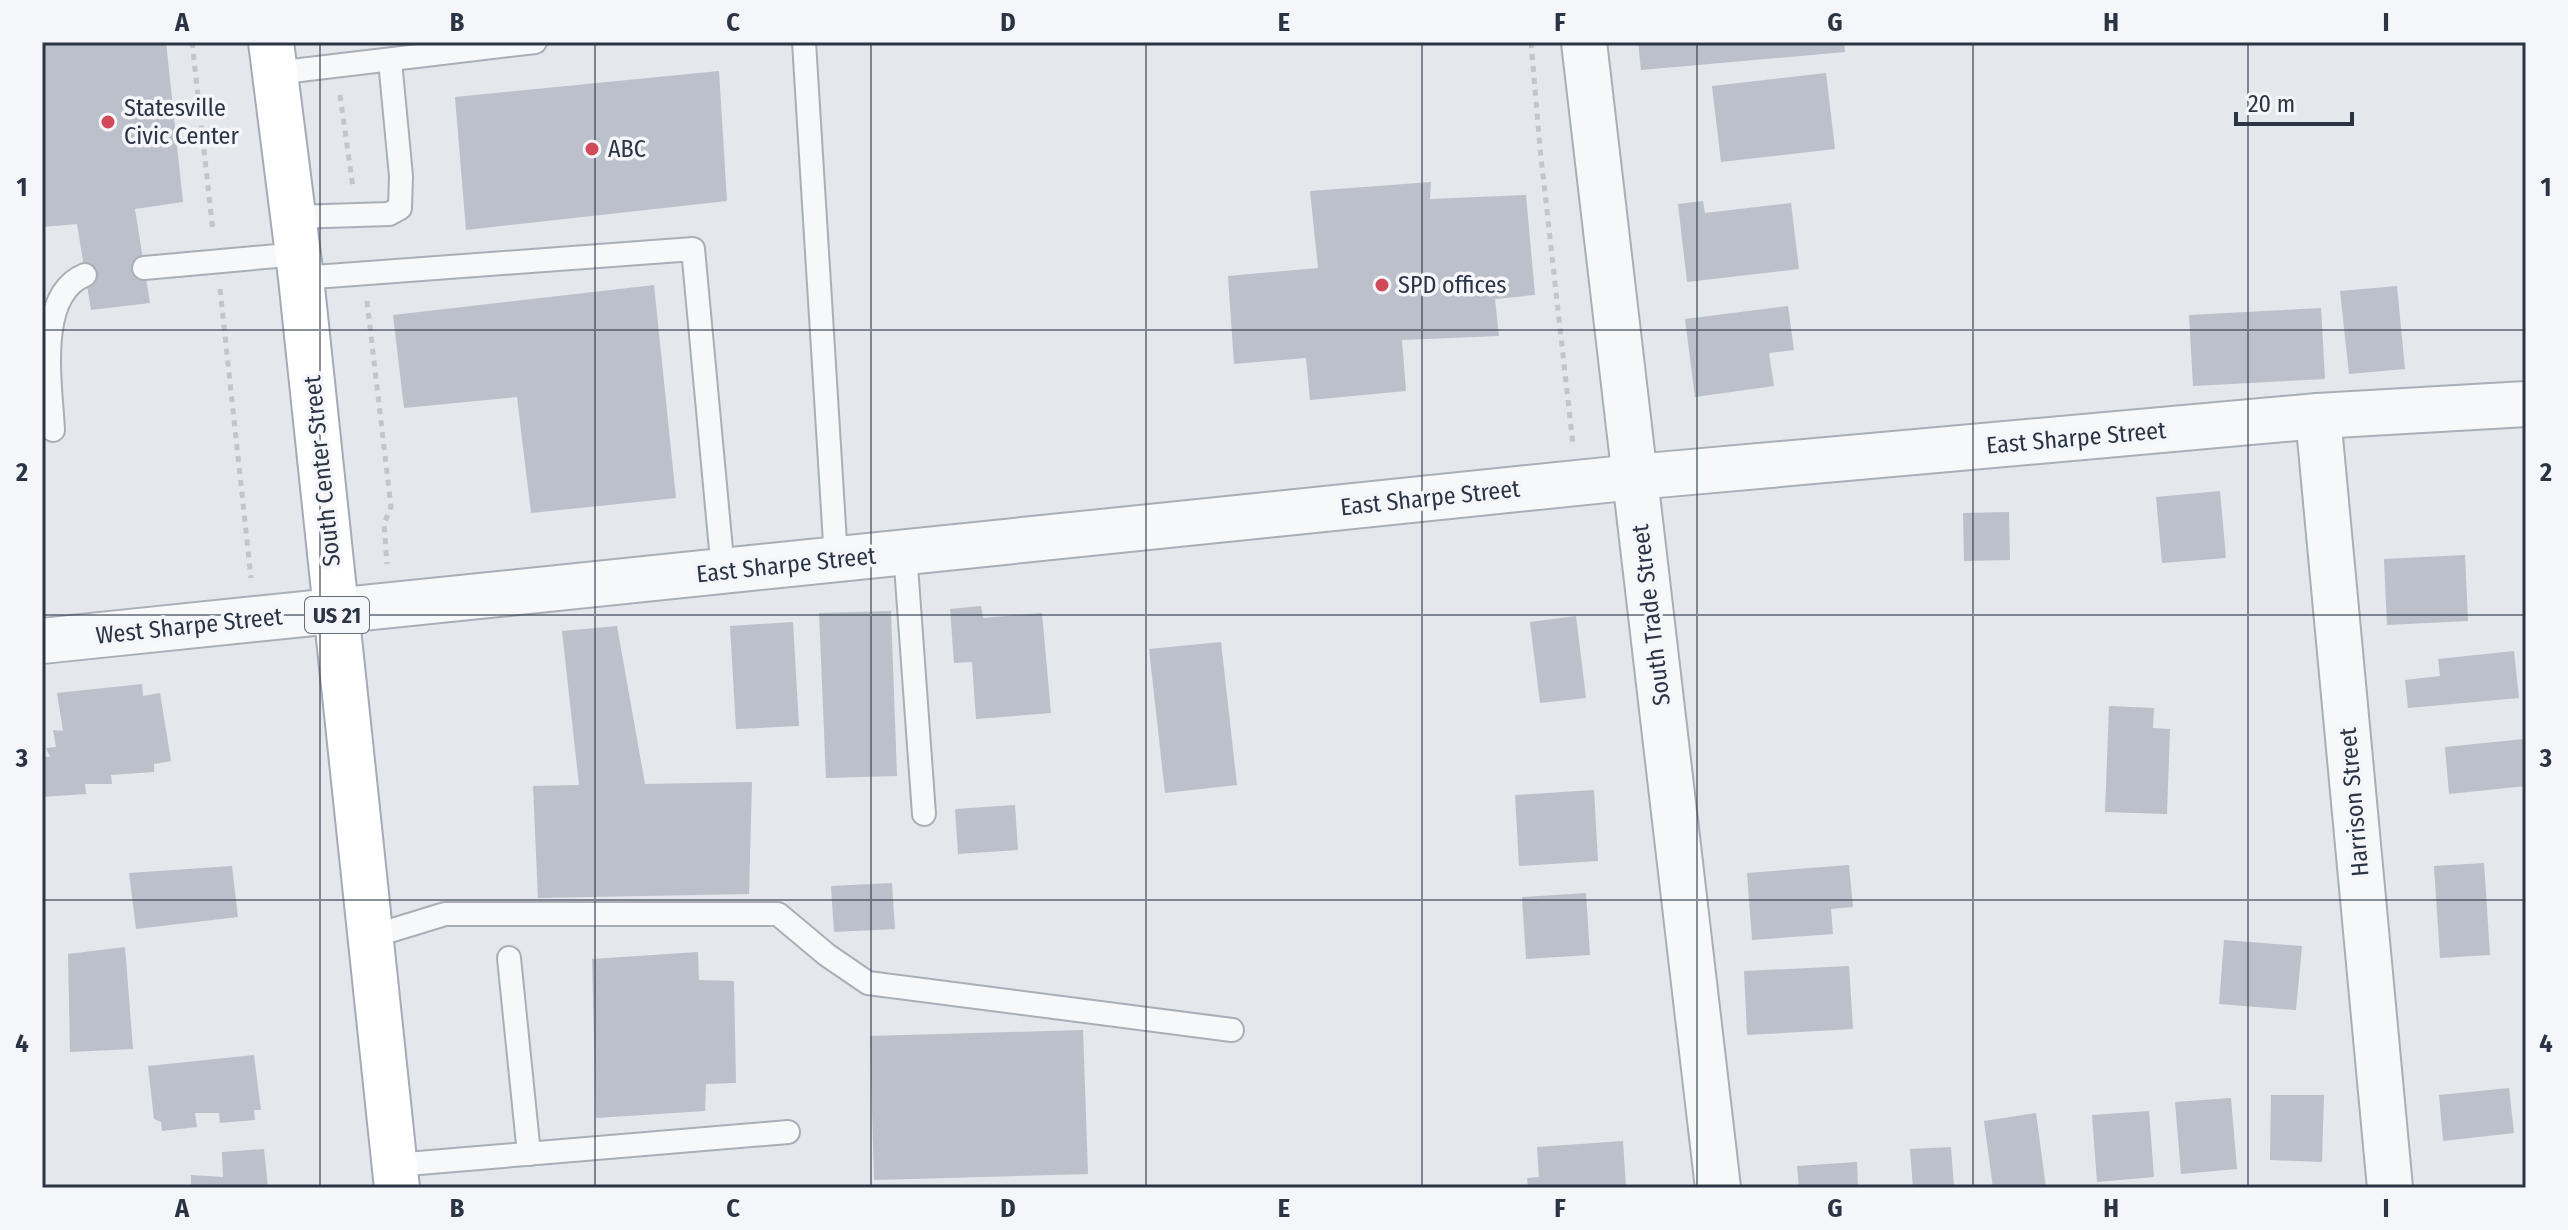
<svg xmlns="http://www.w3.org/2000/svg" width="2568" height="1230" viewBox="0 0 2568 1230" font-family="'Fira Sans Condensed',sans-serif">
<style>
.building{fill:#bbc0ca}
.lines{fill:none;stroke-linecap:round;stroke-linejoin:round}
.service-casing{stroke:#a9aeb7;stroke-width:26}
.minor-casing{stroke:#a9aeb7;stroke-width:48}
.primary-casing{stroke:#a3abb8;stroke-width:48}
.path{stroke:#c2c5cb;stroke-width:5;stroke-dasharray:6 6;stroke-linecap:butt}
.service{stroke:#f7f8fa;stroke-width:22}
.minor{stroke:#f7f8fa;stroke-width:44}
.primary{stroke:#fff;stroke-width:44}
.grid{fill:none;stroke:#2b3445;stroke-width:2;stroke-opacity:0.55}
.poi-dot{fill:#d1495b;stroke:#f4f6f9;stroke-width:3}
.labels{text-anchor:middle;dominant-baseline:central;stroke-width:7;stroke-linejoin:round;paint-order:stroke}
.shield{fill:#f4f6f9;stroke:#676e7b;stroke-width:2}
.shield-label{font-size:22px;font-weight:bold;fill:#2b3445}
.poi-label{font-size:24px;fill:#2b3445;stroke:#f4f6f9;text-anchor:start}
.street-label{font-size:24px;fill:#2b3445;stroke:#f4f6f9}
.neatline{fill:none;stroke:#2b3445;stroke-width:3}
.grid-label{font-size:26px;text-anchor:middle;font-weight:bold;fill:#2b3445}
</style>
<rect width="100%" height="100%" fill="#e4e7ec"/>
<!-- building -->
<g class="building">
<polygon points="42,42 166,42 183,202 135,209 150,303 91,310 77,224 42,227"/>
<polygon points="1638,42 1844,42 1845,52 1641,70"/>
<polygon points="719,71 727,201 466,230 455,97"/>
<polygon points="1826,73 1835,149 1721,162 1712,86"/>
<polygon points="1431,182 1430,199 1526,195 1535,295 1495,299 1499,336 1402,340 1406,391 1310,400 1306,358 1234,364 1228,276 1318,268 1310,191"/>
<polygon points="1703,201 1705,213 1791,203 1799,269 1687,282 1678,204"/>
<polygon points="654,285 676,498 531,513 517,397 404,408 393,315"/>
<polygon points="2397,286 2405,369 2349,374 2340,291"/>
<polygon points="1788,306 1794,350 1769,353 1774,386 1695,397 1685,319"/>
<polygon points="2321,308 2325,379 2193,386 2189,315"/>
<polygon points="2220,491 2226,558 2162,563 2156,497"/>
<polygon points="2009,512 2010,560 1964,561 1963,513"/>
<polygon points="2465,555 2468,621 2387,625 2384,559"/>
<polygon points="981,606 983,618 1042,613 1051,713 976,719 972,662 954,663 950,609"/>
<polygon points="891,611 897,776 826,778 819,613"/>
<polygon points="1576,616 1586,698 1540,703 1530,622"/>
<polygon points="793,622 799,726 736,729 730,626"/>
<polygon points="617,626 645,784 752,782 749,894 538,898 533,786 579,785 562,631"/>
<polygon points="1221,642 1237,785 1165,793 1149,649"/>
<polygon points="2514,651 2519,698 2408,708 2405,680 2440,676 2438,659"/>
<polygon points="142,684 143,696 160,693 171,761 154,764 154,772 111,775 112,784 85,784 86,794 42,797 42,757 50,757 46,748 56,747 53,730 63,731 57,693"/>
<polygon points="2109,706 2154,708 2153,728 2170,729 2167,814 2105,812"/>
<polygon points="2524,739 2526,786 2449,794 2445,747"/>
<polygon points="1594,790 1598,861 1519,866 1515,795"/>
<polygon points="1015,805 1018,850 958,854 955,809"/>
<polygon points="2484,863 2490,955 2440,958 2434,866"/>
<polygon points="1849,865 1853,907 1831,909 1833,934 1752,940 1747,873"/>
<polygon points="232,866 238,917 136,929 129,873"/>
<polygon points="892,883 895,929 834,932 831,886"/>
<polygon points="1586,893 1590,955 1526,959 1522,897"/>
<polygon points="2224,940 2302,946 2296,1010 2219,1004"/>
<polygon points="125,947 133,1049 70,1052 68,954"/>
<polygon points="698,952 699,980 734,981 736,1083 706,1084 705,1111 596,1118 592,959"/>
<polygon points="1849,966 1853,1029 1747,1035 1744,971"/>
<polygon points="1083,1030 1088,1174 874,1180 870,1036"/>
<polygon points="254,1055 261,1110 254,1110 255,1120 220,1123 219,1113 195,1113 197,1127 162,1131 161,1122 154,1119 148,1066"/>
<polygon points="2509,1088 2514,1133 2443,1141 2439,1095"/>
<polygon points="2271,1095 2324,1095 2322,1162 2270,1160"/>
<polygon points="2231,1098 2237,1169 2181,1174 2175,1102"/>
<polygon points="2149,1111 2154,1177 2097,1182 2092,1115"/>
<polygon points="2036,1113 2046,1188 1993,1188 1984,1121"/>
<polygon points="1623,1141 1626,1188 1528,1188 1527,1178 1539,1177 1537,1147"/>
<polygon points="1951,1147 1954,1188 1913,1188 1910,1149"/>
<polygon points="264,1149 268,1188 191,1188 191,1175 223,1177 222,1152"/>
<polygon points="1857,1162 1858,1188 1799,1188 1797,1166"/>
</g>
<g class="lines">
<!-- service casing -->
<g class="service-casing">
<g id="service">
<polyline points="804,42 836,559"/>
<polyline points="275,73 535,42"/>
<polyline points="294,217 389,214 400,208 401,176 390,61"/>
<polyline points="144,268 299,254"/>
<polyline points="301,278 693,249 723,571"/>
<path d="M53 430C51 387 35 295 85 275"/>
<polyline points="905,552 924,814"/>
<polyline points="370,937 445,914 778,914 827,955 868,983 1232,1030"/>
<polyline points="509,958 529,1154"/>
<polyline points="395,1165 788,1132"/>
</g>
</g>
<!-- minor casing -->
<g class="minor-casing">
<g id="minor">
<polyline points="1584,42 1718,1188"/>
<polyline points="2318,416 2390,1188"/>
<polyline points="42,641 1635,477 2318,416 2526,404"/>
</g>
</g>
<!-- primary casing -->
<g class="primary-casing">
<polyline id="primary" points="271,42 301,278 397,1188"/>
</g>
<!-- path -->
<g class="path">
<polyline points="192,42 213,232"/>
<polyline points="1531,42 1540,148 1573,445"/>
<polyline points="340,95 353,188"/>
<polyline points="220,289 251,578"/>
<polyline points="367,301 391,507 384,524 387,564"/>
</g>
<!-- service -->
<use href="#service" class="service"/>
<!-- minor -->
<use href="#minor" class="minor"/>
<!-- primary -->
<use href="#primary" class="primary"/>
</g>
<!-- grid -->
<path class="grid" d="M320 42V1188M595 42V1188M871 42V1188M1146 42V1188M1422 42V1188M1697 42V1188M1973 42V1188M2248 42V1188M42 330H2526M42 615H2526M42 900H2526"/>
<!-- markers -->
<g class="poi-dot">
<circle cx="108" cy="122" r="8"/>
<circle cx="592" cy="149" r="8"/>
<circle cx="1382" cy="285" r="8"/>
</g>
<g class="labels">
<!-- shield labels -->
<rect class="shield" x="305" y="597" width="64" height="36" rx="6"/>
<g class="shield-label">
<text x="337" y="615">US 21</text>
</g>
<!-- poi labels -->
<g class="poi-label">
<text x="124" y="108">Statesville<tspan x="124" dy="28">Civic Center</tspan></text>
<text x="608" y="149">ABC</text>
<text x="1398" y="285">SPD offices</text>
</g>
<!-- street labels -->
<g class="street-label">
<text transform="translate(2076 438) rotate(-5)">East Sharpe Street</text>
<text transform="translate(322 471) rotate(-96)">South Center Street</text>
<text transform="translate(1430 498) rotate(-6)">East Sharpe Street</text>
<text transform="translate(786 565) rotate(-6)">East Sharpe Street</text>
<text transform="translate(1651 615) rotate(-97)">South Trade Street</text>
<text transform="translate(189 626) rotate(-6)">West Sharpe Street</text>
<text transform="translate(2354 802) rotate(-95)">Harrison Street</text>
</g>
</g>
<!-- border -->
<rect width="2568" height="1230" fill="none" stroke="#f4f6f9" stroke-width="88"/>
<!-- scale -->
<path d="M2236 112v12h116v-12" fill="none" stroke="#2b3445" stroke-width="4"/>
<text x="2248" y="112" font-size="24" fill="#2b3445" stroke="#f4f6f9" stroke-width="6" paint-order="stroke">20 m</text>
<rect x="44" y="44" width="2480" height="1142" class="neatline"/>
<g class="grid-label">
<text x="182" y="31">A</text>
<text x="457" y="31">B</text>
<text x="733" y="31">C</text>
<text x="1008" y="31">D</text>
<text x="1284" y="31">E</text>
<text x="1560" y="31">F</text>
<text x="1835" y="31">G</text>
<text x="2111" y="31">H</text>
<text x="2386" y="31">I</text>
<text x="22" y="196">1</text>
<text x="2546" y="196">1</text>
<text x="22" y="481">2</text>
<text x="2546" y="481">2</text>
<text x="22" y="767">3</text>
<text x="2546" y="767">3</text>
<text x="22" y="1052">4</text>
<text x="2546" y="1052">4</text>
<text x="182" y="1217">A</text>
<text x="457" y="1217">B</text>
<text x="733" y="1217">C</text>
<text x="1008" y="1217">D</text>
<text x="1284" y="1217">E</text>
<text x="1560" y="1217">F</text>
<text x="1835" y="1217">G</text>
<text x="2111" y="1217">H</text>
<text x="2386" y="1217">I</text>
</g>
</svg>
